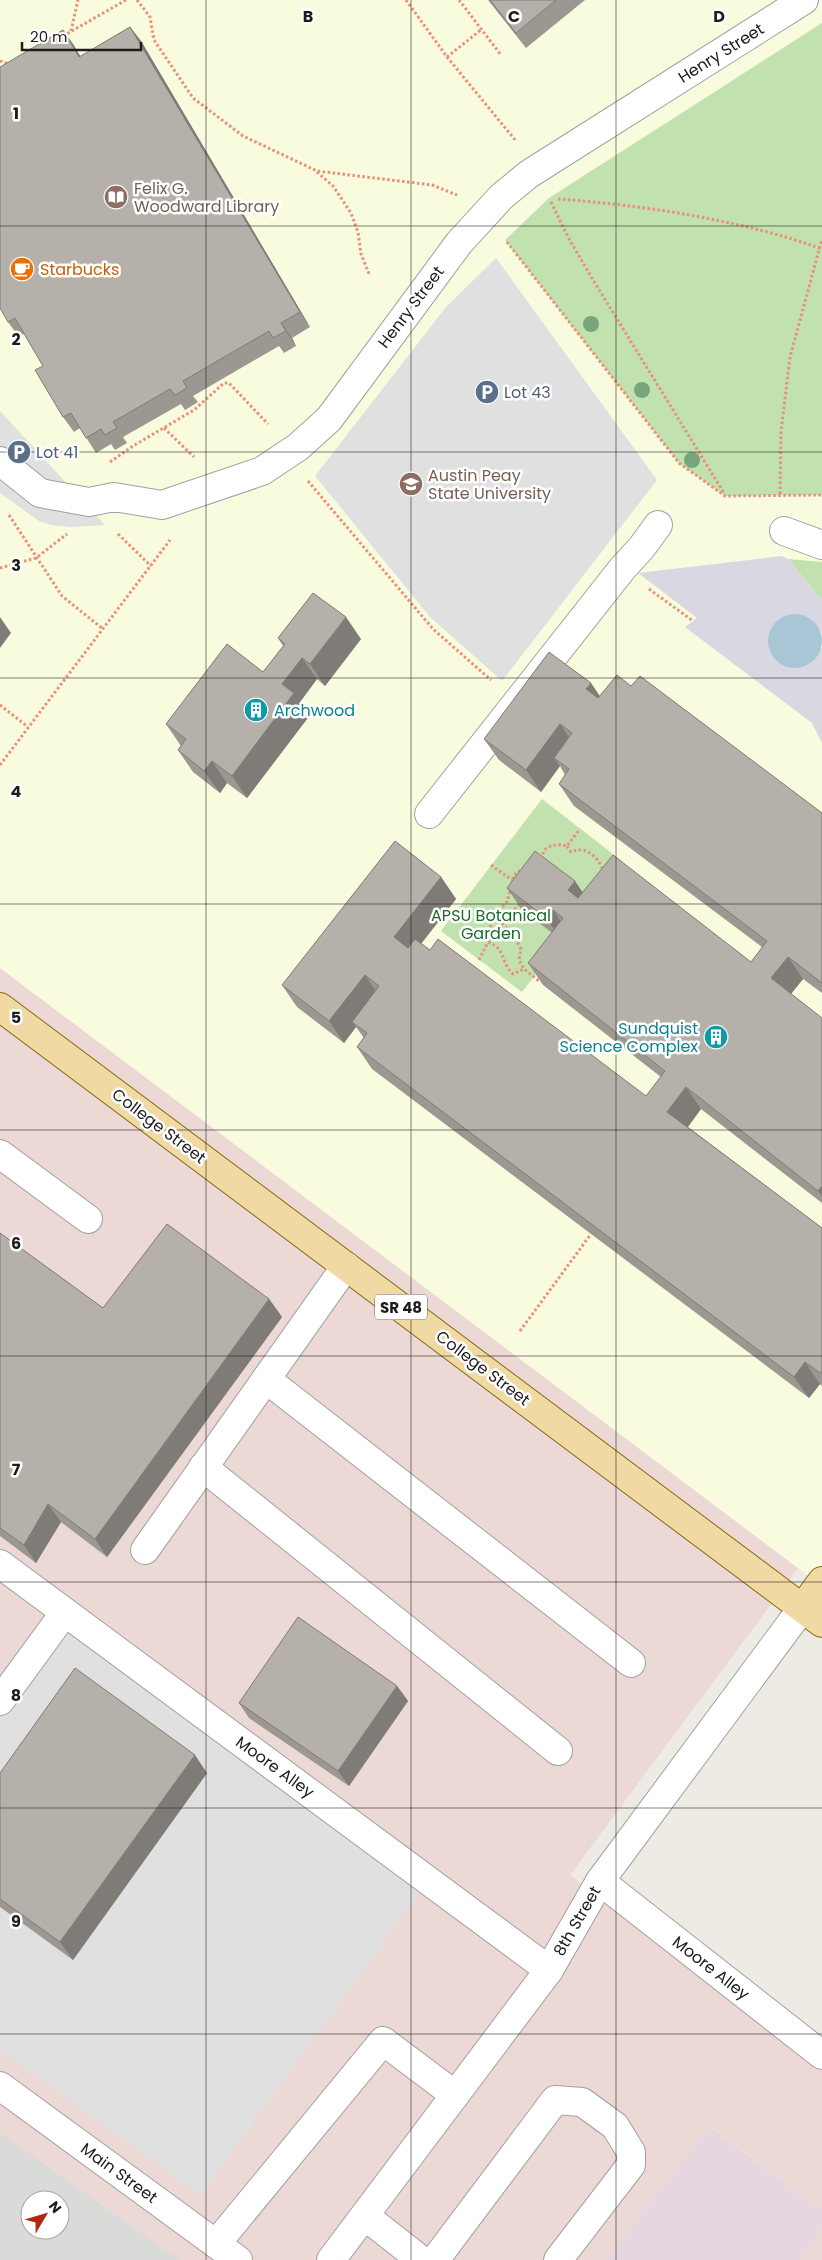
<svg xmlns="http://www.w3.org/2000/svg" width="822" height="2260" viewBox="0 0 822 2260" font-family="Poppins,sans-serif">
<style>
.residential{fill:#dadad9;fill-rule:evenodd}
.commercial{fill:#ecd8d4}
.industrial{fill:#e5d6e0}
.education{fill:#f8fbde}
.grass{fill:#c1e2ae}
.parking{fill:#e0e0e0}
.plaza{fill:#d9d8e2}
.water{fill:#a8c6d6}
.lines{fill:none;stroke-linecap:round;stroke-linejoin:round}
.minor-casing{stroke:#a0a0a0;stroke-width:30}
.major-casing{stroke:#856c10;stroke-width:30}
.path{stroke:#ea9077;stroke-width:3;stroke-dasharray:2.5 2.5;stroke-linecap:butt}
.minor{stroke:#fff;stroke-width:28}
.major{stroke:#f1d9a4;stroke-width:28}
.tree{fill:#77a67c}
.wall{fill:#9c9791}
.shaded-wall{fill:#7f7b76}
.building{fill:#b5b0a9;stroke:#7f7b76}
.grid{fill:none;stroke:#1c1c1c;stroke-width:1;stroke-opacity:0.55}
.labels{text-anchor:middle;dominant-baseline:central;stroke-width:5;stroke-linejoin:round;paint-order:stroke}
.shield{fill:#fff;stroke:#606060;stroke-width:1}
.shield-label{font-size:15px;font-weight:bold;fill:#1c1c1c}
.street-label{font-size:16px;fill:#1c1c1c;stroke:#fff}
.education-label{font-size:16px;fill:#785e54;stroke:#fff;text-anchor:start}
.food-label{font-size:16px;fill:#c56008;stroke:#fff;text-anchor:start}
.service-label{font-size:16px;fill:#4e5e75;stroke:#fff;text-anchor:start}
.culture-label{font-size:16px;fill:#0d838f;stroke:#fff;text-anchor:start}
.park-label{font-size:16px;fill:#176e28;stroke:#fff}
.grid-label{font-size:16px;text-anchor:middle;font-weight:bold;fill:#1c1c1c;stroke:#fff;stroke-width:5;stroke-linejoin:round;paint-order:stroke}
</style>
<rect width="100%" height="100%" fill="#edebe3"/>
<!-- residential -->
<path class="residential" d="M0 2132 180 2260H0ZM30 2200H60V2230H30Z"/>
<!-- commercial -->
<g class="commercial">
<polygon points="0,968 798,1568 570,1875 822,2070 822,2211 710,2126 606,2260 180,2260 0,2132"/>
<polygon points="822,2230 822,2260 800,2260"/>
</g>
<!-- industrial -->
<polygon class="industrial" points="709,2126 822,2211 822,2230 800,2260 606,2260"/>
<!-- education -->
<polygon class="education" points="0,0 822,0 822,1586 0,968"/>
<!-- grass -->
<g class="grass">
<polygon points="822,23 822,495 725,496 679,463 505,240 549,198"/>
<polygon points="788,559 822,562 822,600"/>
<polygon points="542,799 622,861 590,903 522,910 562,940 522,992 441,931"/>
</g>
<!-- parking -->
<g class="parking">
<polygon points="496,258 657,480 502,681 430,617 315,476 446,307"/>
<polygon points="0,411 105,525 71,527 52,525 39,521 0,493"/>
<polygon points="60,1621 421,1891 201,2195 0,2050 0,1703"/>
</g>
<!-- plaza -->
<polygon class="plaza" points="782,556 788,559 822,600 822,637 821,631 776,622 769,638 822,648 822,645 822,743 812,723 685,627 697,618 638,573"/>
<!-- water -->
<circle class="water" cx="795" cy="641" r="27"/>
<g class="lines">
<!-- minor casing -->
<g class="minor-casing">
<g id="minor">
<polyline points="0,461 40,493 89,502 114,497 162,505 262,471 298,447 329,419 459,243 501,197 529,174 804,0"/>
<polyline points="784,531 822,545"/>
<polyline points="429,814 622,569 642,547 658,525"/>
<polyline points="0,1154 88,1219"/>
<polyline points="266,1379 631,1663"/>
<polyline points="203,1467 558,1751"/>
<polyline points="145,1550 346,1266"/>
<polyline points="0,1564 549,1970"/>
<polyline points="0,1701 65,1612"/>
<polyline points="600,1881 822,2055"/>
<polyline points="0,2086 238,2260"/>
<polyline points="365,2216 421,2260"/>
<polyline points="216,2244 383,2041 455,2095"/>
<polyline points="331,2260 549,1970 600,1881 803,1607"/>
<polyline points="435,2260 555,2100 582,2102 615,2126 631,2152 631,2165 558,2260"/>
</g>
</g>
<!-- major casing -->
<g class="major-casing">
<g id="major">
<polyline points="0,1007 822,1623"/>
<polyline points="803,1607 822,1581"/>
</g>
</g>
<!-- path -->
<g class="path">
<polyline points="137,0 150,17 154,40 193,98 243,136 317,171 432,185 457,195"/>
<polyline points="406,0 447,57 516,141"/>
<polyline points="459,0 501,55"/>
<polyline points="71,31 78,0"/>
<polyline points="63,36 126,0"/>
<polyline points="447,57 482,29"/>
<polyline points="0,61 9,64"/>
<polyline points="317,172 333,186 351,213 358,232 361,254 370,276"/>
<path d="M558 199C642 205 742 220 822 249"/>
<polyline points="551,202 568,237 590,275 724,493"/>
<polyline points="507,242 679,463 725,496 822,495"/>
<polyline points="164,428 194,457"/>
<polyline points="110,462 133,446 194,410 224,383 229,383 268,424"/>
<polyline points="308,481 433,629 491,680"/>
<polyline points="780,494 781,432 790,357 822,239"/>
<polyline points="9,515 62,596 103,629"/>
<polyline points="118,534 151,566"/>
<polyline points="0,568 36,558 67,534"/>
<polyline points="649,589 693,621"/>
<polyline points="0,705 28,727"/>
<polyline points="0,765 170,540"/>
<path d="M567 846 571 852C586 845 598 857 603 870"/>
<path d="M541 859 544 850C552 844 558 844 567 846L580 829"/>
<polyline points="491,865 512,880"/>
<polyline points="492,917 502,923 521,902"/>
<polyline points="502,923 516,939 521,949 519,960 524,969 539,981"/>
<path d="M488 942C507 950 500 962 513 974L524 969"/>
<polyline points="479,960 488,942 492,917 507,902 514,875 526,866"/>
<polyline points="520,1331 591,1234"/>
</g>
<!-- minor -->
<use href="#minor" class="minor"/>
<!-- major -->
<use href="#major" class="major"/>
</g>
<!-- trees -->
<g class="tree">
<circle cx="591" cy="324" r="8"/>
<circle cx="642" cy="390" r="8"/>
<circle cx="692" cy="460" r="8"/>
</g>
<!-- wall -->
<g class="wall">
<polygon points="488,0 585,0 526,48"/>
<polygon points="130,27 141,41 310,327 292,338 296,346 284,353 279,346 193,396 198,402 185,410 181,404 123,437 127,443 115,450 111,444 96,453 80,428 74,432 63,417 43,366 24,334 19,337 8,322 73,44 80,57"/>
<polygon points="278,638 361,639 325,686 317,679 300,702 310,715 247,798 227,783 220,793 193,772 178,750 181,746 166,724 263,672 283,646"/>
<polygon points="631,686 822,813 822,993 803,979 791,994 822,1018 822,1203 701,1109 688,1127 822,1228 822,1386 820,1384 809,1398 372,1069 357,1047 364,1038 356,1027 344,1043 297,1007 282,985 441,877 456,899 421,944 646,1096 661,1077 543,985 528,963 552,933 522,910 507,888 583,892 751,962 762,947 574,806 559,784 565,775 560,766 541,792 499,760 484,739 600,696"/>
<polygon points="0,1233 103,1308 269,1299 282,1317 107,1557 61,1522 36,1563 0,1536"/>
<polygon points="397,1686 408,1701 349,1786 249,1718 239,1703"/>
<polygon points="0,1773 207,1773 73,1960 0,1907"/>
</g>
<!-- shaded-wall -->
<g class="shaded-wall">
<polygon points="130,27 141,41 310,327 300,312"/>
<polygon points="63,30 73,44 90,72 79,57"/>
<polygon points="281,323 292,338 296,346 286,331"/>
<polygon points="0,617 11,633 0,648"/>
<polygon points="346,617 361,639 325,686 310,664"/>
<polygon points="302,658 317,679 300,702 310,715 247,798 232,776 282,684"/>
<polygon points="591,683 606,705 586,689"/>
<polygon points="560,724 575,746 554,758 560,766 541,792 526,770"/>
<polygon points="212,761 227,783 220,793 204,771"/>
<polygon points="441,877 456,899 409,959 394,937"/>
<polygon points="575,881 590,903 583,912 568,890"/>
<polygon points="553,910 568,932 562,940 546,918"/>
<polygon points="788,957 803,979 786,1000 771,978"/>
<polygon points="365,975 380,997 352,1022 356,1027 344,1043 329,1021"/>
<polygon points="686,1087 701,1109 683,1133 667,1112"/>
<polygon points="822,1186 822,1196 818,1191"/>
<polygon points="269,1299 282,1317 107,1557 95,1539"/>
<polygon points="805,1362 820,1384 809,1398 794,1377"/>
<polygon points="48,1504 61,1522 36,1563 24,1545"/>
<polygon points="397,1686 408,1701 349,1786 338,1771"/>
<polygon points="195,1755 207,1773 73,1960 60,1942"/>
</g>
<!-- building -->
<g class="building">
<polygon points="490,0 556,0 516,33"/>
<polygon points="130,27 300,312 281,323 286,331 273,338 269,331 183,381 187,388 175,395 170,389 113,422 117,428 105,435 101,429 86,438 71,413 63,417 35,370 43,366 15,318 8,322 0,308 0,67 63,30 79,57"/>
<polygon points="313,593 346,617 310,664 302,658 282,684 294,693 232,776 212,761 204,771 178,750 186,739 166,724 227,644 263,672 285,644 278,638"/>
<polygon points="549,652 591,683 586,689 598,698 617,675 631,686 640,676 822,813 822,983 788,957 771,978 822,1018 822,1186 818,1191 686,1087 667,1112 822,1228 822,1371 820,1373 805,1362 794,1377 357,1047 367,1033 352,1022 379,986 365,975 329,1021 282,985 395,841 441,877 394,937 408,948 415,939 430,950 438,939 646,1096 665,1071 528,963 563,918 553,910 546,918 507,888 535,851 575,881 568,890 578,898 613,855 751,962 767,941 559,784 569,769 554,758 572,733 560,724 526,770 484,739"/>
<polygon points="167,1224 269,1299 95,1539 48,1504 24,1545 0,1528 0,1233 103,1308"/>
<polygon points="298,1617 397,1686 338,1771 239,1703"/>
<polygon points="75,1668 195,1755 60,1942 0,1899 0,1773"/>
</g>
<!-- grid -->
<path class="grid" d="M206 0V2260M411 0V2260M616 0V2260M0 226H822M0 452H822M0 678H822M0 904H822M0 1130H822M0 1356H822M0 1582H822M0 1808H822M0 2034H822"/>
<!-- icons -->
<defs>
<g id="library-disc" transform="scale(1.25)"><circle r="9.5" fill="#8d6e63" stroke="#fff"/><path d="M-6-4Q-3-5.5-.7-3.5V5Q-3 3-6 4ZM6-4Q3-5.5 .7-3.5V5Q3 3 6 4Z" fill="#fff"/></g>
<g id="cafe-disc" transform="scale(1.25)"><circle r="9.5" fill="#e8710a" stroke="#fff"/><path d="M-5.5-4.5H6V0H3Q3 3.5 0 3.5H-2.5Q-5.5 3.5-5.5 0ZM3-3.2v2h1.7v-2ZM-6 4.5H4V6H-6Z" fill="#fff"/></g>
<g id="parking-disc" transform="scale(1.25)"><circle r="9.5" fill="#5c6f8a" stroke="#fff"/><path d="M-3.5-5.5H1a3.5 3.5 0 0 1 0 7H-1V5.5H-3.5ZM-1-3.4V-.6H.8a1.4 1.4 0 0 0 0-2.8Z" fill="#fff"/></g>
<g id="university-disc" transform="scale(1.25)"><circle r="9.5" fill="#8d6e63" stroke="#fff"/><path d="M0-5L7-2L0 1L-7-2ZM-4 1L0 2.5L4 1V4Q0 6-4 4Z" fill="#fff"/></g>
<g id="building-disc" transform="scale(1.25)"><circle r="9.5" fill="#0f9aa8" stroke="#fff"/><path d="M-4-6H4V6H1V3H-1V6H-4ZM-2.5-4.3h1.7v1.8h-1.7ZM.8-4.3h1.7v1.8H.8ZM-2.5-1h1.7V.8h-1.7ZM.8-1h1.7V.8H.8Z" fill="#fff"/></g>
</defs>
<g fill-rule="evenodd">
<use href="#library-disc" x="116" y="197"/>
<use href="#cafe-disc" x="22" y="269"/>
<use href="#parking-disc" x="487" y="392"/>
<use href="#parking-disc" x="19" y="452"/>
<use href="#university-disc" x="411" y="484"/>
<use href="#building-disc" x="256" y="710"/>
<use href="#building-disc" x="716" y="1037"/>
</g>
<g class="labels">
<!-- shield labels -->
<rect class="shield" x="375" y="1294.5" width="52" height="25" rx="4"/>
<g class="shield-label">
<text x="401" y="1307">SR 48</text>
</g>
<!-- street labels -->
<g class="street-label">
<text transform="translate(721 53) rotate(-32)">Henry Street</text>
<text transform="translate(411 307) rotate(-53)">Henry Street</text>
<text transform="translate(159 1126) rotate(37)">College Street</text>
<text transform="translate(483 1368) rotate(37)">College Street</text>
<text transform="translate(275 1767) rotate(36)">Moore Alley</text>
<text transform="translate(577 1921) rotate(-60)">8th Street</text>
<text transform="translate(711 1968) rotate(38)">Moore Alley</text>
<text transform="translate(119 2173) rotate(36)">Main Street</text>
</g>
<!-- education labels -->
<g class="education-label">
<text x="134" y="188">Felix G.<tspan x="134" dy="18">Woodward Library</tspan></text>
<text x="428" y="475">Austin Peay<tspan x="428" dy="18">State University</tspan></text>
</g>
<!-- food labels -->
<g class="food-label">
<text x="40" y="269">Starbucks</text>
</g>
<!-- service labels -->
<g class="service-label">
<text x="504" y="392">Lot 43</text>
<text x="36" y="452">Lot 41</text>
</g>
<!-- culture labels -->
<g class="culture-label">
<text x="274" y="710">Archwood</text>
<text x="698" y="1028" text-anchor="end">Sundquist<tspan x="698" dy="18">Science Complex</tspan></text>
</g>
<!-- park labels -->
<g class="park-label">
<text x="491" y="915">APSU Botanical<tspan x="491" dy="18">Garden</tspan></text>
</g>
</g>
<g class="grid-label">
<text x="308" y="22">B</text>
<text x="514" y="22">C</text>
<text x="719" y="22">D</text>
<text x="16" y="119">1</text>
<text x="16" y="345">2</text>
<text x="16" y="571">3</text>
<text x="16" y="797">4</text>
<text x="16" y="1023">5</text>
<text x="16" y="1249">6</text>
<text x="16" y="1475">7</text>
<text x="16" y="1701">8</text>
<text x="16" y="1927">9</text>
</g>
<!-- north arrow -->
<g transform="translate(45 2215) rotate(52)"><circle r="24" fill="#ffffff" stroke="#a4a4a4"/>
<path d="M0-4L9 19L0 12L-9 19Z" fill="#b32815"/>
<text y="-8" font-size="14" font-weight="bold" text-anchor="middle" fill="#1c1c1c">N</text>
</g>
<!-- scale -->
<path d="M22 42v8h119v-8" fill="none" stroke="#1c1c1c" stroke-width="2.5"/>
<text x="30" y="42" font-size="15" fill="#1c1c1c" stroke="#ffffff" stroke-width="4" paint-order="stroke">20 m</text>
</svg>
